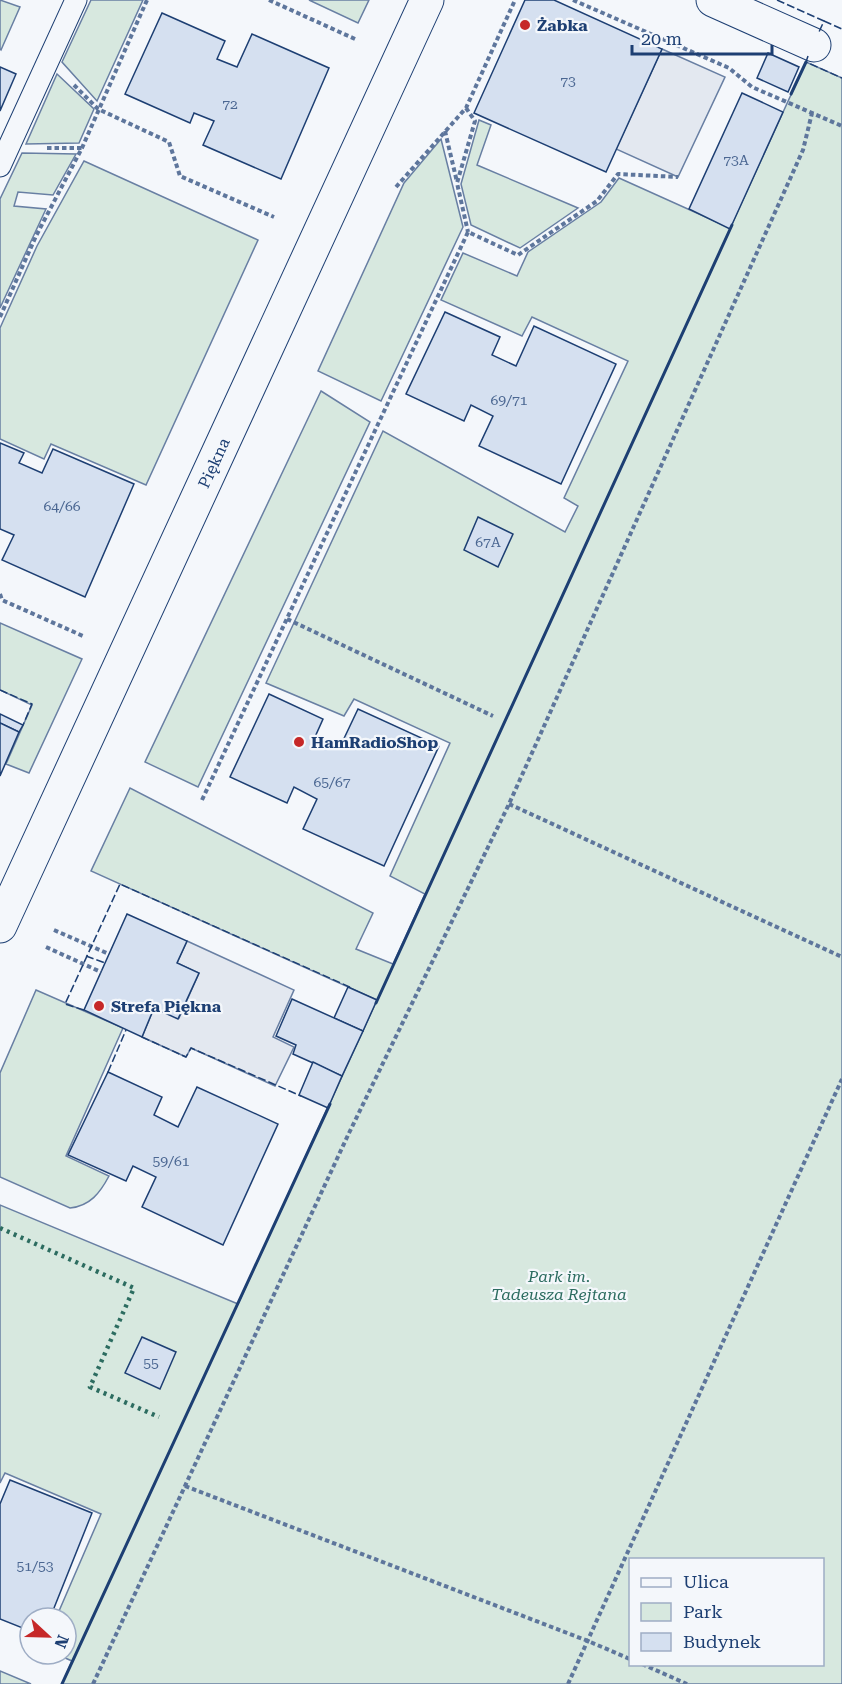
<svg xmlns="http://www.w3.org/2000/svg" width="842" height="1684" viewBox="0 0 842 1684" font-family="'Roboto Serif',serif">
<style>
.green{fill:#d7e8df;stroke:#687fa3;stroke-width:1.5;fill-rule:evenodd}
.parking{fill:#e3e8f0;stroke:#687fa3;stroke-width:1.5}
.building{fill:#d5e0f0;stroke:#1d3f73;stroke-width:1.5}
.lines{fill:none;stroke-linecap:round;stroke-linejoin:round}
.service-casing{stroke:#1d3f73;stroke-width:23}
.minor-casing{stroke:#1d3f73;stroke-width:35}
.path{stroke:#5e769c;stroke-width:4;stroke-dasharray:4.5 3;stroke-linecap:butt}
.service{stroke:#f4f7fb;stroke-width:21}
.minor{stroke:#f4f7fb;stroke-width:33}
.hedge{stroke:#2c6c60;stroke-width:4.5;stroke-dasharray:3 4.5;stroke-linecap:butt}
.fence{stroke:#1d3f73;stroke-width:1.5;stroke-dasharray:8 3;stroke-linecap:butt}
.wall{stroke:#1d3f73;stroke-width:3}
.poi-dot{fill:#c62828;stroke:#f4f7fb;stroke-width:2}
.labels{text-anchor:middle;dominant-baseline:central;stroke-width:4.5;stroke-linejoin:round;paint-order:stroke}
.number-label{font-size:14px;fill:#4b6792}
.poi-label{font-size:16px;font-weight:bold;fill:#1d3f73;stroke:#f4f7fb;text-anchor:start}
.street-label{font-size:16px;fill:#1d3f73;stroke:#f4f7fb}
.park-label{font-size:16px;font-style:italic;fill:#2c6c60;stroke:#f4f7fb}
</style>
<rect width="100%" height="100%" fill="#f4f7fb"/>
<!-- green -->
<g class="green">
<polygon points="0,0 20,7 1,50 0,49"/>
<polygon points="91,0 143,0 97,101 62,62"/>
<polygon points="309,0 369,0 358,23"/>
<path d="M806 62 842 78V1684H62L72 1661 56 1654H66V1618H56L101 1514 5 1473 0 1483V1205L238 1304 377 1000 91 871 130 788 373 913 356 949 393 964 425 894 390 876 450 743 354 699 344 716 266 683 383 431 565 532 578 506 564 498 628 361 532 317 522 336 441 300 463 253 517 276 528 252 601 202 619 178 730 228ZM630 1560H822V1664H630Z"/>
<polygon points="57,74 94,109 79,143 26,144"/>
<polygon points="479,120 491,125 477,165 578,208 520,248 471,225 461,184"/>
<polygon points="441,139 463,227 381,401 318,371 404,183"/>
<polygon points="22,153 76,154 53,195 18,192 14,206 46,209 0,308 0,199"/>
<polygon points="84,161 258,240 146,485 51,444 44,459 0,439 0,328 37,246"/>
<polygon points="321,391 370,422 198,787 145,762"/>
<polygon points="0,623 82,659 29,773 6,764 32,705 0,690"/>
<path d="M36 990 123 1028 66 1156 109 1176C100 1193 90 1206 70 1208L0 1177V1073Z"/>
<polygon points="0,1671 31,1684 0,1684"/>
</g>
<!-- parking -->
<g class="parking">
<polygon points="662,49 725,77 678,177 616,149"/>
<polygon points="187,941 294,990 273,1037 294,1047 275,1086 191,1048 186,1057 142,1037 154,1008 179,1018 199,973 177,963"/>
</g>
<!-- building -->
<g class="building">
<polygon points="525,0 554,0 662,49 606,172 474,113"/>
<polygon points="162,13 225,41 217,59 237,67 252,34 329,68 281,179 203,145 214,121 194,113 190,123 125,94"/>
<polygon points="768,53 799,67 788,92 757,78"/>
<polygon points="0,67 16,74 0,111"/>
<polygon points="742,93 783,112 730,229 689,209"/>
<polygon points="445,312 500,337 492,355 516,366 534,326 616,364 561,484 479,446 493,416 471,405 464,421 406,394"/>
<polygon points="0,443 24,453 19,463 42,473 53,449 134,484 85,597 2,560 14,535 0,529"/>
<polygon points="478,517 513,534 498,567 464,550"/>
<polygon points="269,694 323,719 315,737 339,749 358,709 439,746 384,866 303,829 317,799 294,787 287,803 230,777"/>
<polygon points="0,714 23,725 19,732 0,723"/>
<polygon points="0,723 19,732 0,776"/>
<polygon points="127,914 187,941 177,963 199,973 178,1019 154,1008 142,1037 84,1010"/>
<polygon points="348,987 377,1000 363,1031 334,1018"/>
<polygon points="292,999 363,1031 342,1076 293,1054 296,1045 276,1036"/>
<polygon points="313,1062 342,1076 328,1108 299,1095"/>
<polygon points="108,1072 162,1097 154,1115 178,1127 197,1087 278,1124 223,1245 142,1207 156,1177 133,1166 126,1181 68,1155"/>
<polygon points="142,1337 176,1352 160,1389 125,1373"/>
<polygon points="10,1480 92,1513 50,1618 30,1618 30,1631 0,1619 0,1504"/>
</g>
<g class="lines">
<!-- service casing -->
<g class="service-casing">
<polyline id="service" points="0,166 76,0"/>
</g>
<!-- minor casing -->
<g class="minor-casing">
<g id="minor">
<polyline points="713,0 814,45"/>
<path id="s1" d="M0 926 427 0"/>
</g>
</g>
<!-- path -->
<g class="path">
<polyline points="269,0 355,39"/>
<polyline points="573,0 729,68 752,87 842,126"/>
<polyline points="74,85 98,109 169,142 180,176 274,217"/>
<polyline points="466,108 475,121 457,183 468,232"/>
<polyline points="445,131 457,182"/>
<polyline points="47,148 82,148"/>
<polyline points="396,187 466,108 515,0"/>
<polyline points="0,317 36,236 82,148 147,0"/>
<polyline points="0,594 2,600 83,636"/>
<polyline points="287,619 493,716"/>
<polyline points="202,800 468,232 518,255 597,201 618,174 678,177"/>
<polyline points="509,804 842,957"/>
<polyline points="54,930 109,954"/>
<polyline points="46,947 101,972"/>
<polyline points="185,1486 588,1641 630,1659"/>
<polyline points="642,1664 687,1684"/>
<polyline points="93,1684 349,1133 509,804 803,150 812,113"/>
<polyline points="568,1684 842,1079"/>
</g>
<!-- service -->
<use href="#service" class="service"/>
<!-- minor -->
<use href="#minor" class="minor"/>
<!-- hedge -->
<polyline class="hedge" points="0,1228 134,1288 90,1387 159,1417"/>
<!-- fence -->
<g class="fence">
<polyline points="777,0 824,21 818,34"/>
<polyline points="824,21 842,29"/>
<polyline points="808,56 806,62 842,78"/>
<polyline points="0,690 32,704 23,725"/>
<polyline points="86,956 105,963"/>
<polyline points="84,1010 65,1004 120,884 352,988"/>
<polyline points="142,1037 186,1057 191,1048 301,1096"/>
<polyline points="108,1072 126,1030"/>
</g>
<!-- wall -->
<g class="wall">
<polyline points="791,94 806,62"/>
<polyline points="376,1003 732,225"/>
<polyline points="62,1684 330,1104"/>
</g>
</g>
<!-- markers -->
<g class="poi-dot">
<circle cx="525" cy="25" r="6"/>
<circle cx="299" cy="742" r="6"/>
<circle cx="99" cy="1006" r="6"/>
</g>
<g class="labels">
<!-- number labels -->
<g class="number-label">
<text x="568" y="81">73</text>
<text x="230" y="104">72</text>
<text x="736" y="160">73A</text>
<text x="509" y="400">69/71</text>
<text x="62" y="506">64/66</text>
<text x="488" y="542">67A</text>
<text x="332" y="782">65/67</text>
<text x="171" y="1161">59/61</text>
<text x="151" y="1363">55</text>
<text x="35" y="1566">51/53</text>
</g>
<!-- poi labels -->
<g class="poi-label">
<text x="537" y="25">Żabka</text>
<text x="311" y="742">HamRadioShop</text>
<text x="111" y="1006">Strefa Piękna</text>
</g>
<!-- street labels -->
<g class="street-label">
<text stroke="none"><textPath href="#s1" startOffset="510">Piękna</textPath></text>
</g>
<!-- park labels -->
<g class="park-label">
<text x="559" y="1276">Park im.<tspan x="559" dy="18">Tadeusza Rejtana</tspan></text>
</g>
</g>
<!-- legend -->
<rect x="629" y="1558" width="195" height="108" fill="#f4f7fb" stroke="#9eadc5" stroke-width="1.5"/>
<rect x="641" y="1578" width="30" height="9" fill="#f4f7fb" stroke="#9eadc5" stroke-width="1.5"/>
<text x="683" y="1588" font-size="18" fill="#1d3f73">Ulica</text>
<rect x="641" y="1603" width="30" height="18" fill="#d7e8df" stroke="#9eadc5" stroke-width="1.5"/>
<text x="683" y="1618" font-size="18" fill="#1d3f73">Park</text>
<rect x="641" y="1633" width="30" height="18" fill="#d5e0f0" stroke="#9eadc5" stroke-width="1.5"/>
<text x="683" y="1648" font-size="18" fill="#1d3f73">Budynek</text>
<!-- north arrow -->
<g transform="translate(48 1636) rotate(112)"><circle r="28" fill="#f4f7fb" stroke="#9eadc5" stroke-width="1.5"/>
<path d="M0-4.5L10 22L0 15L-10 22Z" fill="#c62828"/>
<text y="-9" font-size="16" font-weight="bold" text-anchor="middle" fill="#1d3f73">N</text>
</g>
<!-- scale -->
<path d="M632 45v9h140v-9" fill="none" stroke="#1d3f73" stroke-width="3"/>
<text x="641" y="45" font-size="18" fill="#1d3f73" stroke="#f4f7fb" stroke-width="4.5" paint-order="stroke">20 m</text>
</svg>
